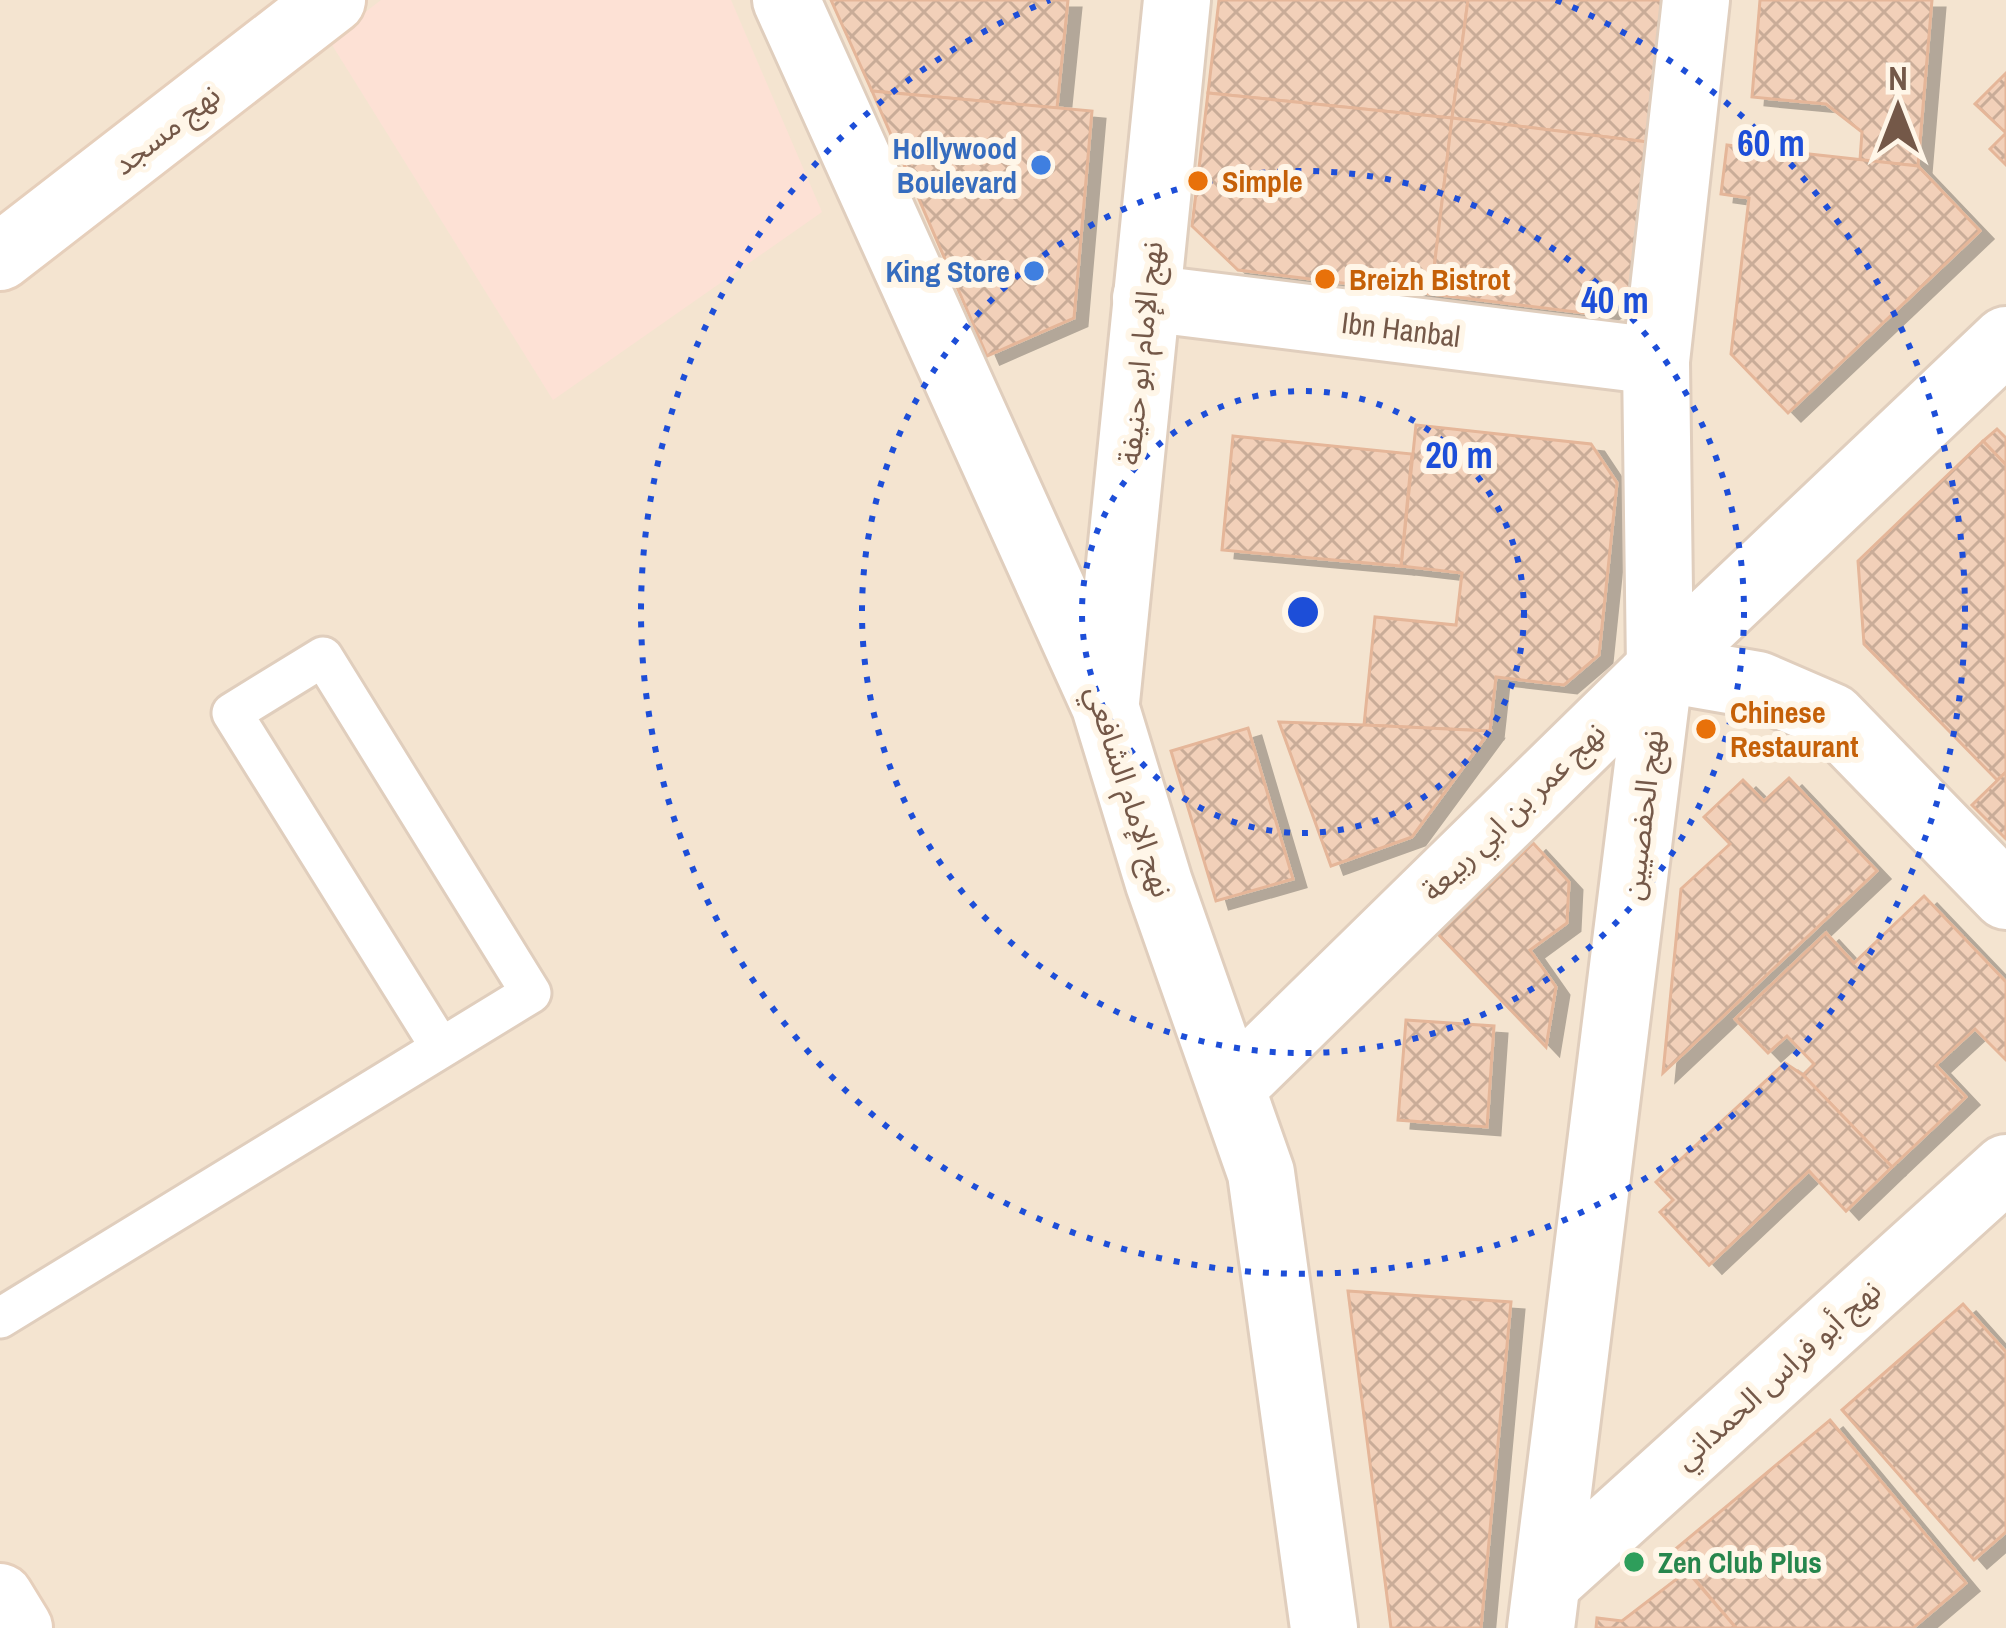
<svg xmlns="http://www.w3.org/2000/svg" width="2006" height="1628" viewBox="0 0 2006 1628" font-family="'Archivo Narrow','Noto Sans Arabic',sans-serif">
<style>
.residential{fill:#f4e4d0}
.commercial{fill:#fde1d5}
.building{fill:url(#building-cross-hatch);stroke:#e5b699;stroke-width:3;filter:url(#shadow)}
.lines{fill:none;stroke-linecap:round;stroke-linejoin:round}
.lane-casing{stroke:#e0cebd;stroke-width:45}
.street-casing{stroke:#e0cebd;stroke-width:72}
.secondary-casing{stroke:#e6cfbb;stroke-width:72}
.lane{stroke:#fff;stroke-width:39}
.street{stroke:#fff;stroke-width:66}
.secondary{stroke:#fff;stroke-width:66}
.ring{fill:none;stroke:#1d4ed8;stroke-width:6;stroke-dasharray:6 12}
.shop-dot{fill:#3f7fe0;stroke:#fff6e8;stroke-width:4.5}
.food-dot{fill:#e8710a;stroke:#fff6e8;stroke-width:4.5}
.leisure-dot{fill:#2e9e5b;stroke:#fff6e8;stroke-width:4.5}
.labels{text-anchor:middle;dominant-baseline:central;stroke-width:12;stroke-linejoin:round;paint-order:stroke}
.street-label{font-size:30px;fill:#745848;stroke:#fff6e8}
.shop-label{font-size:30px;font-weight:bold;fill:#366cbe;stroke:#fff6e8;text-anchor:end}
.food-label{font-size:30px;font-weight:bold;fill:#c56008;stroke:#fff6e8;text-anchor:start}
.leisure-label{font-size:30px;font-weight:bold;fill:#27864d;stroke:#fff6e8;text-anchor:start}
.centre{fill:#1d4ed8;stroke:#fff6e8;stroke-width:6}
.ring-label{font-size:36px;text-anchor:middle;font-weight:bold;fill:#1d4ed8;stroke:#fff6e8;stroke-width:12;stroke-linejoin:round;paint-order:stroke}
</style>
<defs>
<pattern id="building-cross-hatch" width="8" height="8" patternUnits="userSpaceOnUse" patternTransform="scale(3)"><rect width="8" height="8" fill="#f2d0b9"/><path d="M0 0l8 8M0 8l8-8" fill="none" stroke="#c9ac98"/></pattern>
<filter id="shadow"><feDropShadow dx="13" dy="8" stdDeviation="0" flood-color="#0004"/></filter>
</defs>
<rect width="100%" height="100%" fill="#fcf2e1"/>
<!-- residential -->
<rect class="residential" x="0" y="0" width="2006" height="1628"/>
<!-- commercial -->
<polygon class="commercial" points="381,0 731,0 822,212 553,400 329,40"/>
<!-- building -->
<g class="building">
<polygon points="831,0 1068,0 1057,108 872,91"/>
<polygon points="1219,0 1468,0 1452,118 1208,93"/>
<polygon points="1468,0 1670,0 1656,143 1452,118"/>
<polygon points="1760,0 1932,0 1918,166 1860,160 1862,132 1826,104 1752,97"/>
<polygon points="2006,73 2006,165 1990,149 2006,133 1975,104"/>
<polygon points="872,91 1092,111 1074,318 987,356"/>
<polygon points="1208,93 1452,118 1431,294 1238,270 1192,226"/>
<polygon points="1452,118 1656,143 1638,288 1600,315 1431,294"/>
<polygon points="1727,145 1918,166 1980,231 1788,413 1731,354 1749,198 1721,194"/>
<polygon points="1416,425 1591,444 1617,483 1599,655 1564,685 1496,677 1490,731 1364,725 1375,617 1456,625 1462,573 1401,566"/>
<polygon points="1997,429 2006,438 2006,465 1983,441"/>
<polygon points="1233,436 1412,454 1401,566 1222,550"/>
<polygon points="1983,441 2006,465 2006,772 1997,780 1864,644 1858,561"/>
<polygon points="1279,722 1364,725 1490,731 1412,837 1331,866"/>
<polygon points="1248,728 1293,879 1216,901 1171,751"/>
<polygon points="2006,772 2006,839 1972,805"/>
<polygon points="1789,778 1877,871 1663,1073 1681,889 1730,844 1704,817 1743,780 1764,801"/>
<polygon points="1533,843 1569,882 1567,923 1530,950 1556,987 1546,1047 1438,934"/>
<polygon points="1924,896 2006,982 2006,1060 1975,1029 1936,1065 1966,1097 1892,1167 1803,1075 1814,1064 1787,1036 1768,1053 1735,1019 1826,933 1854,963"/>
<polygon points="1406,1020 1494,1026 1487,1127 1398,1120"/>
<polygon points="1785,1063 1803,1075 1892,1167 1846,1211 1809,1171 1709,1265 1660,1212 1673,1200 1656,1182"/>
<polygon points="1348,1291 1511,1302 1481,1628 1391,1628"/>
<polygon points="1963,1304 2006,1352 2006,1532 1974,1560 1842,1410"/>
<polygon points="1830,1420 1966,1583 1913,1628 1736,1628 1672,1552"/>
<polygon points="1687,1571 1736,1628 1596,1628 1597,1618 1622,1621"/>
</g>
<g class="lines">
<!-- lane casing -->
<g class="lane-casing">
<polyline id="lane" points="0,1318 531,993 323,657 232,713 441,1048"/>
</g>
<!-- street casing -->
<g class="street-casing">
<g id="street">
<polyline points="786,0 1105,706 1159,883 1261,1173 1324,1628"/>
<polyline points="1146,298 1656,361"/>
<polyline points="1660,668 1758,685 1832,717 2006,896"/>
<polyline points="1106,702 1177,0"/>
<polyline points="1232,1087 1660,668 2006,340"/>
<polyline points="1549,1581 2006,1168"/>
<polyline points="1541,1628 1660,668 1656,361 1696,0"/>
</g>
</g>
<!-- secondary casing -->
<g class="secondary-casing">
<g id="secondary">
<polyline points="0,257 332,0"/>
<polyline points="0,1597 19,1628"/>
</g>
</g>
<!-- lane -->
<use href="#lane" class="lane"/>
<!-- street -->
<use href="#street" class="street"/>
<!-- secondary -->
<use href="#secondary" class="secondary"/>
</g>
<!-- distance rings -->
<g class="ring">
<circle cx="1303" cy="612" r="221"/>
<circle cx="1303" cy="612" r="441"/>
<path d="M1556 0A662 662 0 1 1 1050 0"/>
</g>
<!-- markers -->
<g class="shop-dot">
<circle cx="1041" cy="165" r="12"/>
<circle cx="1034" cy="271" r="12"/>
</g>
<g class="food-dot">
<circle cx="1198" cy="181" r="12"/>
<circle cx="1325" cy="279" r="12"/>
<circle cx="1706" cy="729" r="12"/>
</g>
<circle class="leisure-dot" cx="1634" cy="1562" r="12"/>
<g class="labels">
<!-- street labels -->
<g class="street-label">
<text transform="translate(166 129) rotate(-38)">نهج مسجد</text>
<text transform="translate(1401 329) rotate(7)">Ibn Hanbal</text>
<text transform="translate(1140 353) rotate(-84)">نهج الإمام ابو حنيفة</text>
<text transform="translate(1130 791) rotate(72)">نهج الإمام الشافعي</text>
<text transform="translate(1513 811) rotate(-44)">نهج عمر بن ابي ربيعة</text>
<text transform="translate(1642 815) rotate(-83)">نهج الحفصيين</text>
<text transform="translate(1777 1374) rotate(-42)">نهج أبو فراس الحمداني</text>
</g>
<!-- shop labels -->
<g class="shop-label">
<text x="1017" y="148">Hollywood<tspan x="1017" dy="34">Boulevard</tspan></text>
<text x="1010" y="271">King Store</text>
</g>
<!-- food labels -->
<g class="food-label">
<text x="1222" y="181">Simple</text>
<text x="1349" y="279">Breizh Bistrot</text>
<text x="1730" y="712">Chinese<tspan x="1730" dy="34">Restaurant</tspan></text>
</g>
<!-- leisure labels -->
<g class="leisure-label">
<text x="1658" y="1562">Zen Club Plus</text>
</g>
</g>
<circle cx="1303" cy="612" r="18" class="centre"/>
<g class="ring-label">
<text x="1771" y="156">60 m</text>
<text x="1615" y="313">40 m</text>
<text x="1459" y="468">20 m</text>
</g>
<!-- north arrow -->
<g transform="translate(1898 108)" stroke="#fff6e8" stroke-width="9" paint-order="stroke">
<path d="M0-9L21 45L0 30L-21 45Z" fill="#745848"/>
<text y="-18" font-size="33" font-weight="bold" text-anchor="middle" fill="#745848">N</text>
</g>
</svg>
